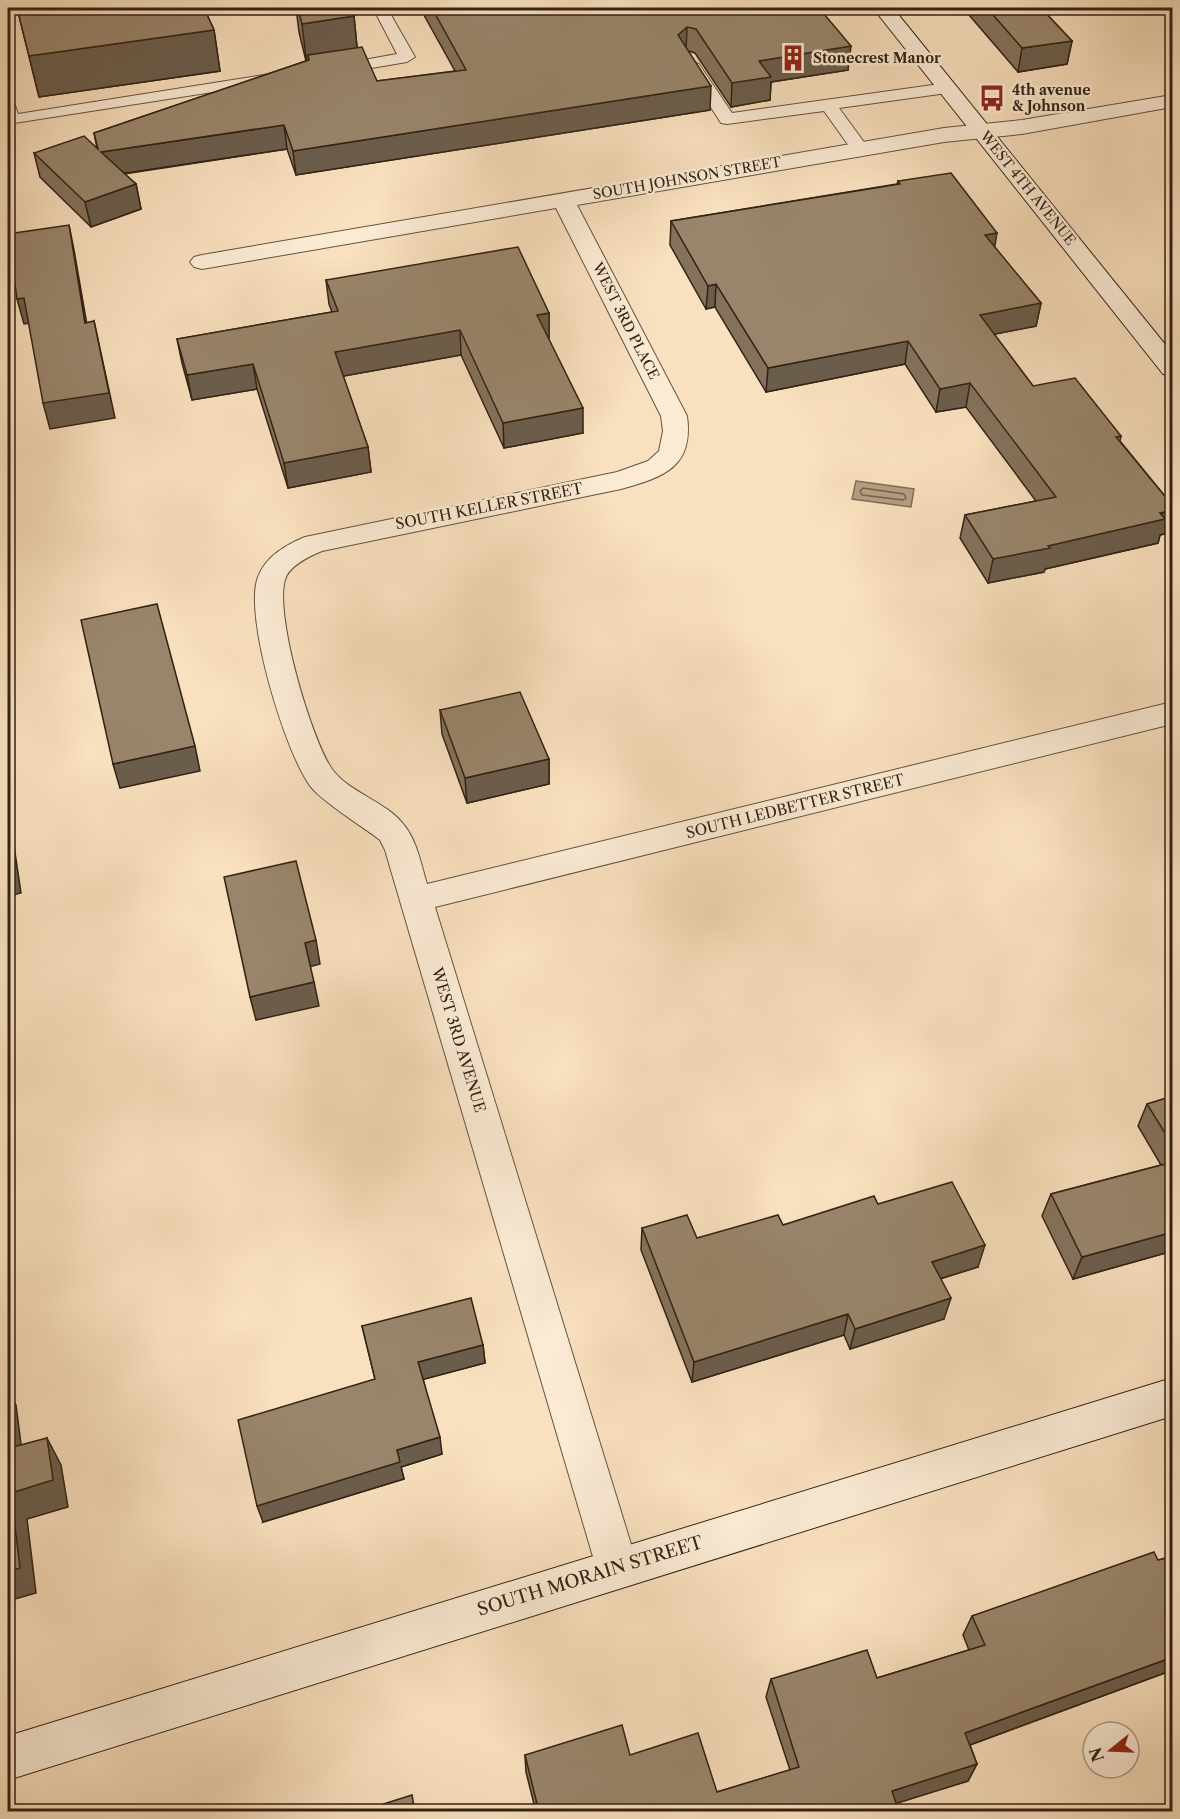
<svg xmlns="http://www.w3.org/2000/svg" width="1180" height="1819" viewBox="0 0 1180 1819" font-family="'Libre Caslon Text',serif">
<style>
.water{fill:#b59f84;stroke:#816d57;stroke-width:1.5}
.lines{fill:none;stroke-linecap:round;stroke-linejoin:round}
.shore{stroke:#74604c;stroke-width:1.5}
.lane-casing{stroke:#64523e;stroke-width:2}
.street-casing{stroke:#64523e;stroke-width:2}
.secondary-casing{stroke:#322213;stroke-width:2}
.lane{fill:#fbebd5;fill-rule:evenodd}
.street{fill:#fbebd5;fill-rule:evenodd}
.secondary{fill:#fbebd5;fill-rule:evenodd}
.wall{fill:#84725d;stroke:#322213;stroke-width:1.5}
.shaded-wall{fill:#6b5d4c;stroke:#322213;stroke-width:1.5}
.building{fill:#99856c;stroke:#322213;stroke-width:1.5}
.labels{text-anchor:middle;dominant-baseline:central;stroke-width:5;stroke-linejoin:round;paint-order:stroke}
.far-poi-label{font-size:14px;font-weight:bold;fill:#322213;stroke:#fbebd5;text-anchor:start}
.far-street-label{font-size:14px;fill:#322213;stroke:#fbebd5}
.street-label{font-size:15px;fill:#322213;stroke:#fbebd5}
.near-street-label{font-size:18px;fill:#322213;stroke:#fbebd5}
</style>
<rect width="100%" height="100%" fill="#f9e0be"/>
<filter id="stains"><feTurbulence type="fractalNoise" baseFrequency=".00333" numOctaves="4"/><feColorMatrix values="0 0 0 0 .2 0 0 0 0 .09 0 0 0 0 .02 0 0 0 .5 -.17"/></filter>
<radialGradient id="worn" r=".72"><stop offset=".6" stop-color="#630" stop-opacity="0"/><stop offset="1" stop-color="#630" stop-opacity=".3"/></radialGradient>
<!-- water -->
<polygon class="water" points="856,481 914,489 911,507 852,499"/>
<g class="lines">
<!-- shore -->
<polygon class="shore" points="863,488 904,494 906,498 903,500 862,495 860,491"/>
<!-- lane casing -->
<g class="lane-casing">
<g id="lane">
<polygon points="373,8 387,8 415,57 407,62 336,74 330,72 328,69 330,66 397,54"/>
<polygon points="693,62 699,64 732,113 947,83 955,88 947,93 839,108 869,149 860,154 854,153 824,111 727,124 721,123 685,67"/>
<polygon points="270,74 276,76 278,79 276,82 8,124 8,102 14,103 18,114"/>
</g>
</g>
<!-- street casing -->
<g class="street-casing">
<path id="street" d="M1172 95V107L1022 134 944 142 577 205 687 416C694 467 664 477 621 489L322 551C310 556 292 564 286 577 272 609 312 741 332 769 349 793 386 801 404 825 417 841 421 864 427 884L1172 702V724L435 907 638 1567 632 1582 617 1588 602 1582 596 1567 385 850 380 840C362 826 324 803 311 787 286 755 243 615 258 577 266 556 286 545 305 537L617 472 648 461 659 451 663 431 661 416 556 208 202 269 194 267 190 262 194 257 202 255 944 128 1022 120Z"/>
</g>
<!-- secondary casing -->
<g class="secondary-casing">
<g id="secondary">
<polygon points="873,8 893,8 1172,353 1172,376 1163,374"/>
<polygon points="1172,1378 1172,1416 8,1780 8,1736"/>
</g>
</g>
<!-- lane -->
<use href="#lane" class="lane"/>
<!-- street -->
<use href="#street" class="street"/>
<!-- secondary -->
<use href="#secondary" class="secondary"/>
</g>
<!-- wall -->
<g class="wall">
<polygon points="17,8 204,8 214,30 220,71 39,97"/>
<polygon points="296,8 350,8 354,16 357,47 377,81 455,71 420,8 819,8 848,70 771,82 770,100 731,107 695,53 688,51 710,110 296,175 287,149 124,174 136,184 141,209 91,227 40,177 34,153 97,148 94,133 306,61 299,32"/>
<polygon points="963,8 1041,8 1072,41 1067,64 1018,72"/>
<polygon points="898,181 994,247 1041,303 1036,326 994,334 1033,386 1121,436 1120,441 1173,506 1173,518 1168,533 1160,535 1158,543 1045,569 1044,572 988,583 960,538 965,515 1036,501 966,407 936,412 905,364 766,392 715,307 706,309 670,245 671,221 897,184"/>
<polygon points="326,280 549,313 549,338 548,338 583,433 504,448 461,355 343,376 368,447 371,472 288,488 257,389 192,400 182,363 177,339 332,312 329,304"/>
<polygon points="440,710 549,759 549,784 467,803 442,734"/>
<polygon points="1173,1096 1173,1251 1073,1279 1042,1216 1051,1194 1161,1165 1138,1126 1147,1104"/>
<polygon points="878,1204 978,1267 940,1279 944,1319 850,1349 844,1335 692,1382 641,1250 642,1228 697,1238 783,1225"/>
<polygon points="362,1326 483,1345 485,1363 423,1379 442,1454 401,1467 404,1479 263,1522 375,1379"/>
<polygon points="1173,1556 1173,1670 970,1745 977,1764 968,1781 896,1803 899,1812 536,1812 526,1772 525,1755 630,1755 717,1792 790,1770 766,1697 771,1679 877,1678 969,1650 963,1635 972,1616"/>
</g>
<!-- shaded-wall -->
<g class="shaded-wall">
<polygon points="354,16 358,58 308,55 309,66 307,66 302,24"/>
<polygon points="687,27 686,50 678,35"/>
<polygon points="214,30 220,71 39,97 29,56"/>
<polygon points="1072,41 1067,64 1018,72 1022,48"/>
<polygon points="851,46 848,70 771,82 770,100 731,107 732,83 759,61"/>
<polygon points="711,86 710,110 296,175 293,151"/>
<polygon points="284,125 287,149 106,176 101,152"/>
<polygon points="136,184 141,209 91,227 85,202"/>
<polygon points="69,225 74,250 91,348 85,323"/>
<polygon points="997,233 993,257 985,235"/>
<polygon points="716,284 715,307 706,309 708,286"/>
<polygon points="24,298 31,323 24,324 17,299"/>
<polygon points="1041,303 1036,326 976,338 980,315"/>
<polygon points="549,313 549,338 537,340 537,315"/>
<polygon points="94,321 115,418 50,429 43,403"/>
<polygon points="460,330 461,355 338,377 335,352"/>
<polygon points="908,341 905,364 766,392 768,368"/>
<polygon points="253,364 257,389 192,400 187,375"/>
<polygon points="970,383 966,407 936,412 940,389"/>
<polygon points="583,408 583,433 504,448 503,423"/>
<polygon points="368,447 371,472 288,488 284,463"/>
<polygon points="1173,510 1173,518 1168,533 1160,535 1158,543 1045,569 1044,572 988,583 993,559 1048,546"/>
<polygon points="195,746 200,771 120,788 113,764"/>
<polygon points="549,759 549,784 467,803 465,778"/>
<polygon points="8,805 21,893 8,896"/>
<polygon points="316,940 320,964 309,967 305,943"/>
<polygon points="314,982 319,1006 256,1020 250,997"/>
<polygon points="1173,1232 1173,1251 1073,1279 1082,1257"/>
<polygon points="985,1245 978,1267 926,1283 932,1262"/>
<polygon points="951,1298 944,1319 850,1349 855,1329"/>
<polygon points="848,1314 844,1335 692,1382 694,1362"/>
<polygon points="483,1345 485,1363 421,1380 418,1362"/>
<polygon points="8,1390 16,1405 25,1475 9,1448 8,1435"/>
<polygon points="440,1437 442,1454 401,1467 404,1479 263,1522 257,1506 397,1450"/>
<polygon points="47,1438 61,1465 68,1507 27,1519 36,1593 8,1601 8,1572 11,1493"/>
<polygon points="1173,1657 1173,1670 956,1750 965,1733"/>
<polygon points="977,1764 968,1781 885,1807 892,1791"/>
</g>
<!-- building -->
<g class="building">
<polygon points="17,8 204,8 214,30 29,56"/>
<polygon points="298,8 350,8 354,16 302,24"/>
<polygon points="432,8 819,8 851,46 759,61 771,77 732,83 696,29 687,27 678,35 711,86 293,151 284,125 101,152 136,184 85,202 34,153 84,136 98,149 94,133 309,60 308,55 362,47 377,81 466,70"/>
<polygon points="987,8 1041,8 1072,41 1022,48"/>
<polygon points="951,173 997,233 985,235 1041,303 980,315 1033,386 1075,378 1121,436 1116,437 1173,506 1173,510 1160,513 1165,519 1048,546 1050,548 993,559 965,515 1056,497 970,383 940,389 908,341 768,368 716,284 708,286 671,221 900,184 898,181"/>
<polygon points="69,225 85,323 94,321 109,393 43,403 24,298 17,299 8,234"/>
<polygon points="518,247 549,313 537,315 583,408 503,423 460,330 335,352 368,447 284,463 253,364 187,375 177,339 338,311 326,280"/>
<polygon points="157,604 195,746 113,764 81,620"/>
<polygon points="520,692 549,759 465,778 440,710"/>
<polygon points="8,836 13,868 8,870"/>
<polygon points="296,861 316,940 305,943 314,982 250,997 224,877"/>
<polygon points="1173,1096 1173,1146 1147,1104"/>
<polygon points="1173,1162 1173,1232 1082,1257 1051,1194"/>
<polygon points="952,1182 985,1245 932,1262 951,1298 855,1329 848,1314 694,1362 642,1228 687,1215 697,1238 778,1215 783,1225 874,1196 878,1204"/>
<polygon points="471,1298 483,1345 418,1362 440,1437 397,1450 400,1462 257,1506 238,1420 375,1379 362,1326"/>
<polygon points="8,1435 9,1448 47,1438 53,1480 11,1493 20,1568 8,1572"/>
<polygon points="1154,1552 1158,1560 1173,1556 1173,1657 965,1733 977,1764 892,1791 899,1812 539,1812 525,1755 622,1725 630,1755 698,1733 717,1792 799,1767 771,1679 867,1650 877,1678 985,1645 972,1616"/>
<polygon points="412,1795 415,1812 358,1812"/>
</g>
<!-- icons -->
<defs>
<g id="building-bare" transform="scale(2.07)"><path d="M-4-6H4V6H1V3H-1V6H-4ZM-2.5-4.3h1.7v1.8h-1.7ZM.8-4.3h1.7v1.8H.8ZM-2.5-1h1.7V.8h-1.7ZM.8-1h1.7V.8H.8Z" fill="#8f2418" stroke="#fbebd5" stroke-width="2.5" paint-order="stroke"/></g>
<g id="bus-bare" transform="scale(2.07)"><path d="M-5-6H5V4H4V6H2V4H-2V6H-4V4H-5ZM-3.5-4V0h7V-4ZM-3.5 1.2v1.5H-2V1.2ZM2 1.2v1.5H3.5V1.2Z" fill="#8f2418" stroke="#fbebd5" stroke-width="2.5" paint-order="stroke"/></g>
</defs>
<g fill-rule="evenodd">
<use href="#building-bare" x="793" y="58"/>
<use href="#bus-bare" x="992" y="98"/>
</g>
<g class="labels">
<!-- far-poi labels -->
<g class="far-poi-label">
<text x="813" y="58">Stonecrest Manor</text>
<text x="1012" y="90">4th avenue<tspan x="1012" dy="16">&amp; Johnson</tspan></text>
</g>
<!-- far-street labels -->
<g class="far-street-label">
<text transform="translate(687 178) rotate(-10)">SOUTH JOHNSON STREET</text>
<text transform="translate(1028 188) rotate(51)">WEST 4TH AVENUE</text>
<text transform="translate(626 321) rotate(63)">WEST 3RD PLACE</text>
</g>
<!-- street labels -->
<g class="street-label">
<text transform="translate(489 506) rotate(-11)">SOUTH KELLER STREET</text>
<text transform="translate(795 806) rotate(-14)">SOUTH LEDBETTER STREET</text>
<text transform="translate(459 1040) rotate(73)">WEST 3RD AVENUE</text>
</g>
<!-- near-street labels -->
<g class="near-street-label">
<text transform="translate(590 1576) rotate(-17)">SOUTH MORAIN STREET</text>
</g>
</g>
<!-- margin -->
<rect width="1180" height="1819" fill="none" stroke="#f9e0be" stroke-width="30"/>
<rect x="9" y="9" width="1162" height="1801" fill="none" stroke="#322213" stroke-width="3"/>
<rect x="15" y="15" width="1150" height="1789" fill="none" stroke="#322213" stroke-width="1.5"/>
<!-- north arrow -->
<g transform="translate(1111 1750) rotate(252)"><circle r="28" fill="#fbebd5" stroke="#ab9b87" stroke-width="1.5"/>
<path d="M0-4.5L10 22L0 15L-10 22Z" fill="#8f2418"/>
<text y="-9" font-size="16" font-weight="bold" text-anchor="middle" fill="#322213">N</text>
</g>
<rect width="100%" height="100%" filter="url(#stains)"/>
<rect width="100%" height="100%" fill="url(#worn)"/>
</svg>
